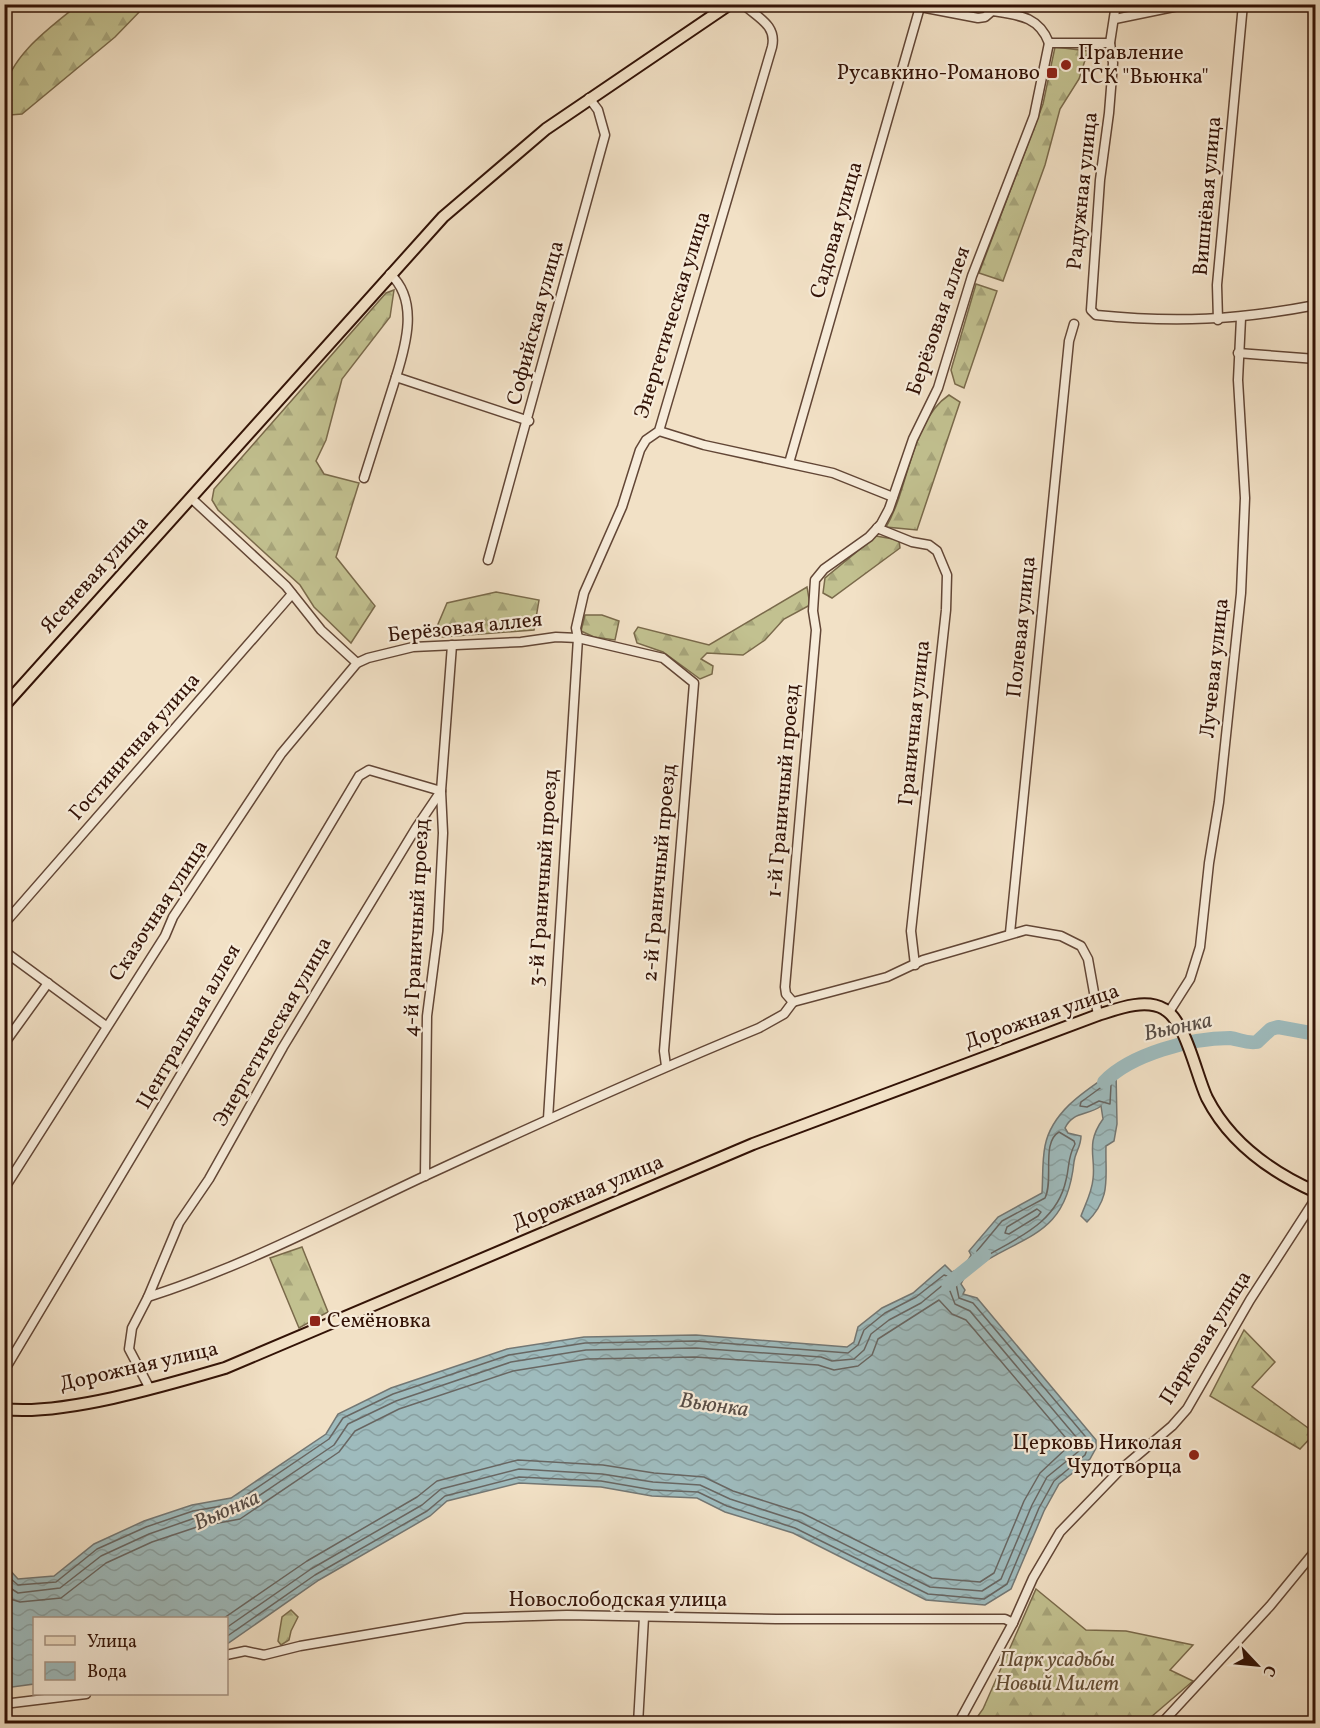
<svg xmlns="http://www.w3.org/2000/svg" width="1320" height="1728" viewBox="0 0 1320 1728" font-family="Vollkorn,serif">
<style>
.forest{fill:url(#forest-firs);stroke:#7a6a4b;stroke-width:1.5}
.water{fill:url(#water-waves);stroke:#737774;stroke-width:1.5}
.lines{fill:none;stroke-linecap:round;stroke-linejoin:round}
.shore{stroke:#686662;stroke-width:1.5}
.river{stroke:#9ebbbd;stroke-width:14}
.minor-casing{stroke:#624636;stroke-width:11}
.major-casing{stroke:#321206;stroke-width:14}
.minor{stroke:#f7ecda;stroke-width:8}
.major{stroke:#f2e1c6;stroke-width:10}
.poi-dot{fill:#8f2418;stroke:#f7ecda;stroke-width:2}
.labels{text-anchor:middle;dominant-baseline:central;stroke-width:4.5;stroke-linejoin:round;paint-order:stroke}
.poi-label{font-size:21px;fill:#321206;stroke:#f7ecda;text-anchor:start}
.street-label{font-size:21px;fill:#321206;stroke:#f7ecda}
.park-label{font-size:21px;font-style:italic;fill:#644f36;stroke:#f7ecda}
.water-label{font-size:22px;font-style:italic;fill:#584d46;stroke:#f7ecda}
</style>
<defs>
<pattern id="forest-firs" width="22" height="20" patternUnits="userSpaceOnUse" patternTransform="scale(1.5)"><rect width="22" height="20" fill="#c2c190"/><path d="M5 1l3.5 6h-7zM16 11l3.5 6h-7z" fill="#a7a57b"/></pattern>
<pattern id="water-waves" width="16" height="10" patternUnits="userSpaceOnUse" patternTransform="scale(1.5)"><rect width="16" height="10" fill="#9ebbbd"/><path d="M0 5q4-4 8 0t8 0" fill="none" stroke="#89a0a1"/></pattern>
</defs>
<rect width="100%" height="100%" fill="#f2e1c6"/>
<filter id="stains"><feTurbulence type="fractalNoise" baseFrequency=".00333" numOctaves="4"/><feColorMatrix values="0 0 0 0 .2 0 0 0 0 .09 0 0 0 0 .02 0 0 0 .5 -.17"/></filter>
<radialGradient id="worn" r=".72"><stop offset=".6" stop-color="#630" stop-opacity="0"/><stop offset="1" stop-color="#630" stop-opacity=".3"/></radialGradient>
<!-- forest -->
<g class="forest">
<path d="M79 4 146 5 115 37 22 114 10 115C7 108 3 99 4 92 10 55 52 26 79 4Z"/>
<polygon points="1055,47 1088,51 1079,79 1060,109 1045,165 1003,281 979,273 1043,104"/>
<polygon points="976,284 997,291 964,388 955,384 951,370"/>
<polygon points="394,290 390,317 342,379 326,440 316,461 324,474 359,483 336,557 375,606 351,643 314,607 300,585 218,510 212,500 214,489 386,293"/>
<path d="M949 395 960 402 917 530 886 527C909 489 911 420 949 395Z"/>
<polygon points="876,536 899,540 900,548 832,598 823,593 825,578"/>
<polygon points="807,587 810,605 784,619 765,640 743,655 707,653 701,659 713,666 712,674 700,679 663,652 637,643 634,633 638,627 709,645"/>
<polygon points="496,592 539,600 534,630 442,637 436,629 447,603"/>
<polygon points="585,615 602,615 619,621 615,640 594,637 581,631"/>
<polygon points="302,1247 328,1312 299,1328 270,1258"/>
<polygon points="1244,1330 1275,1362 1252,1387 1315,1433 1300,1449 1210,1396"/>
<polygon points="1036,1589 1086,1630 1126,1631 1193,1645 1170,1670 1193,1681 1144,1723 973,1723 983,1709"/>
<polygon points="291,1610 298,1617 291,1631 289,1640 281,1645 278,1641 282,1617"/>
</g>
<!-- water -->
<g class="water">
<path d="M1116 1070 1117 1124 1114 1141 1106 1146C1105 1178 1112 1197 1087 1222L1081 1216C1085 1205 1092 1192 1093 1179 1096 1156 1085 1144 1103 1119L1101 1106C1088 1116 1073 1111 1065 1128L1068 1133 1081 1136C1081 1147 1075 1152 1074 1162 1066 1238 1023 1234 973 1269L967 1262 971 1255 969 1251 998 1217 1042 1193C1043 1178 1042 1161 1045 1146 1052 1110 1088 1089 1116 1070Z"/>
<polygon points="945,1265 952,1272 957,1270 964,1278 961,1284 965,1290 963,1294 977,1298 1096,1440 1096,1448 1090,1459 1059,1484 1044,1511 1011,1589 985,1605 926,1600 793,1533 725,1512 697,1498 652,1496 601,1487 519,1483 447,1501 430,1516 319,1580 227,1644 226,1618 34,1618 34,1684 5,1688 5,1568 7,1567 18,1579 54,1576 94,1544 144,1521 192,1505 231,1498 326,1434 338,1414 391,1388 507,1349 584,1337 696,1335 847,1347 854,1342 858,1327 882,1308 913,1293"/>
</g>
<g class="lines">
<!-- shore -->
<g class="shore">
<polygon points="1107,1083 1111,1085 1110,1104 1099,1101 1087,1107 1080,1106 1081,1102"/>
<path d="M1059 1132 1074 1141 1075 1144C1067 1159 1070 1165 1066 1180 1057 1223 1017 1238 983 1258H978L977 1251 1002 1221 1045 1198C1054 1181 1041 1142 1059 1132Z"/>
<polygon points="1037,1209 1041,1212 1038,1216 1009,1234 1005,1233 1007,1227"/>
<polyline points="4,1573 18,1585 56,1582 97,1549 146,1527 193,1511 233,1504 329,1439 343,1418 393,1394 509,1355 585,1343 696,1341 848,1353 858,1345 864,1330 885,1313 916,1297 944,1275 955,1279 959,1298 973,1303 1090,1442 1085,1455 1054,1481 1039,1508 1007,1584 984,1599 928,1594 795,1528 727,1506 698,1492 653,1490 601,1481 519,1477 445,1496 427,1511 315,1575 226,1637"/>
<polyline points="4,1584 18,1593 60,1588 101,1556 149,1534 195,1518 238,1510 334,1445 348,1424 396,1401 511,1362 586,1350 696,1348 821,1357 832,1361 854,1359 864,1350 871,1334 889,1320 921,1303 944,1284 948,1286 955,1304 970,1311 1082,1444 1079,1451 1047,1477 1032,1505 1001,1579 982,1591 930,1587 798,1521 730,1499 700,1485 653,1482 602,1474 519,1469 441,1489 422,1505 311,1569 226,1628"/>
<polyline points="4,1597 20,1602 61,1598 106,1563 152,1542 197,1527 240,1519 339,1452 355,1431 399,1409 513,1371 587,1359 695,1357 818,1365 834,1370 858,1366 872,1355 878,1339 939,1300 952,1314 966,1320 1071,1444 1040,1473 1024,1501 994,1573 980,1582 932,1578 802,1513 733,1491 704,1477 654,1473 603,1465 518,1460 437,1481 417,1497 307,1561 224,1618"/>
</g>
<!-- river -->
<g class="river">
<path d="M1104 1082C1131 1054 1191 1038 1230 1038 1239 1039 1247 1044 1257 1042L1271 1029 1278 1027 1316 1034"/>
<polyline points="948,1284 984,1255"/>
</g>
<!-- minor casing -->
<g class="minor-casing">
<g id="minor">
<path d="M905 4 978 18 985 17 992 11C1018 15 1039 16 1049 43"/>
<path d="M1116 4 1110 43 1113 63 1109 113 1100 180 1091 310 1096 315C1175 323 1238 320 1316 305"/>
<polyline points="1115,19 1188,4"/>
<polyline points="1049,43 1110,43"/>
<path d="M390 274C419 300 406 345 396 377L529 421"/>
<polyline points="1218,320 1217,285 1243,4"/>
<polyline points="1238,353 1316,359"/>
<polyline points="659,431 704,445 833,473 893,497"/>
<polyline points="789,463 920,7"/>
<polyline points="364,478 396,377"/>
<polyline points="191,498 286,586 321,630 357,663"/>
<polyline points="877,528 912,542 929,545 937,551 947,575 946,610 911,931 915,965"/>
<polyline points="488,560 605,135 598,110 589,98"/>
<polyline points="4,924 292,594"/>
<polyline points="1010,933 1069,341 1074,324"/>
<polyline points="4,951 106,1026"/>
<polyline points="793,1002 786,994 785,987 816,630 813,611 815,580 824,569 869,537 881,524 889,509 913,439 938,388 972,276 1034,116 1049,43"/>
<polyline points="793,1002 887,977 923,960 1026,930 1061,936 1081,946 1088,959 1098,1015"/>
<polyline points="1169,1012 1190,979 1200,947 1209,863 1219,802 1241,593 1245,498 1238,380 1241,318"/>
<polyline points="4,1044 48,983"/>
<path d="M548 1119 578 638 576 628 584 593 622 507 640 450 646 440 659 431 772 47C777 25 758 18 743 4"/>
<polyline points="425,1176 427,1016 438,931 443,833 441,791 452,645"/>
<polyline points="4,1189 165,936 173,917 281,754 357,663 368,658 413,647 521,642 556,637 578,638 663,658 694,683 664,1051 666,1066"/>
<polyline points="4,1371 359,776 369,770 441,791 416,828 283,1047 209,1179 179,1223 148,1297"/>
<path d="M150 1389 129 1349 132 1328 148 1297C245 1266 335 1218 427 1175 537 1124 647 1074 759 1028L784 1014 793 1002"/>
<polyline points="226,1655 245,1651 264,1655 300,1646 465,1618 567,1615 776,1619 1005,1619 1013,1623"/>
<polyline points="4,1704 86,1694"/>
<polyline points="638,1724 644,1617"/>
<polyline points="958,1724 1013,1623 1033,1578 1060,1532 1120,1470 1172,1426 1187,1409 1250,1300 1316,1198"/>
<polyline points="1161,1724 1270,1606 1316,1550"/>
</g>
</g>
<!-- major casing -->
<g class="major-casing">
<g id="major">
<polyline points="4,706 443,217 546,129 730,4"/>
<path d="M4 1409C63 1416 167 1385 225 1368L753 1144 1098 1015C1117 1009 1145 998 1164 1009 1186 1021 1196 1075 1207 1098 1230 1143 1271 1172 1316 1192"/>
</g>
</g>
<!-- minor -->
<use href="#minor" class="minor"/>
<!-- major -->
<use href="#major" class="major"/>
</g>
<!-- markers -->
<g class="poi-dot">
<circle cx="1066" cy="65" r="6"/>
<rect x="1046" y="67" width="12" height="12" rx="3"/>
<rect x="309" y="1315" width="12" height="12" rx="3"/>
<circle cx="1194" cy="1455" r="6"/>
</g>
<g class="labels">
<!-- poi labels -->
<g class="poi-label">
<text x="1078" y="53">Правление<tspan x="1078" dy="24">ТСК "Вьюнка"</tspan></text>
<text x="1040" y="73" text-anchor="end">Русавкино-Романово</text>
<text x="327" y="1321">Семёновка</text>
<text x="1182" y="1443" text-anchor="end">Церковь Николая<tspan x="1182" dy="24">Чудотворца</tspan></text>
</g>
<!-- street labels -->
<g class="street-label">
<text transform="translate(1083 191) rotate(-84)">Радужная улица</text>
<text transform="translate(1208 196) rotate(-85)">Вишнёвая улица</text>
<text transform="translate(837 230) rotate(-74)">Садовая улица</text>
<text transform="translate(673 315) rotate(-73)">Энергетическая улица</text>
<text transform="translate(939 321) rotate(-71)">Берёзовая аллея</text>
<text transform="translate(536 323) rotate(-75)">Софийская улица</text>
<text transform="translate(95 575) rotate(-48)">Ясеневая улица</text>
<text transform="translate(1022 627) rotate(-84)">Полевая улица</text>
<text transform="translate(465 628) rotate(-6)">Берёзовая аллея</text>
<text transform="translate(1215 668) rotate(-84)">Лучевая улица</text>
<text transform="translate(915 723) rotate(-84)">Граничная улица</text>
<text transform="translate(135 747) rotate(-49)">Гостиничная улица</text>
<text transform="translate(784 791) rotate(-85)">1-й Граничный проезд</text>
<text transform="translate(660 873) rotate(-85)">2-й Граничный проезд</text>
<text transform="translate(544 878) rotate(-86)">3-й Граничный проезд</text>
<text transform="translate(159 911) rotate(-57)">Сказочная улица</text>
<text transform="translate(417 928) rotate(-87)">4-й Граничный проезд</text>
<text transform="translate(1042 1017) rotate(-19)">Дорожная улица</text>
<text transform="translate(189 1027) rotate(-60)">Центральная аллея</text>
<text transform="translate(273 1032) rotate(-60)">Энергетическая улица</text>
<text transform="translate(588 1193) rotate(-23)">Дорожная улица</text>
<text transform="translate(1206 1338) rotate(-58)">Парковая улица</text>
<text transform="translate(139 1367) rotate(-13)">Дорожная улица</text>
<text x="618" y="1600">Новослободская улица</text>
</g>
<!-- park labels -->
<g class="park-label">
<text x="1057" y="1660">Парк усадьбы<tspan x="1057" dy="24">Новый Милет</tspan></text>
</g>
<!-- water labels -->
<g class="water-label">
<text transform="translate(1178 1028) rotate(-12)">Вьюнка</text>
<text transform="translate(714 1406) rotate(8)">Вьюнка</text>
<text transform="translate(227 1511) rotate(-24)">Вьюнка</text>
</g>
</g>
<!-- margin -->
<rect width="1320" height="1728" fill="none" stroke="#f2e1c6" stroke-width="24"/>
<rect x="6" y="6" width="1308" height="1716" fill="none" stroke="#321206" stroke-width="3"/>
<rect x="12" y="12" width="1296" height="1704" fill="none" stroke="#321206" stroke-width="1.5"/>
<!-- legend -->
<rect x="33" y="1617" width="195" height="78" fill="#f7ecda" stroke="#a89585" stroke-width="1.5"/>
<rect x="45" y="1636" width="30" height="9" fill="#f2e1c6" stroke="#a89585" stroke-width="1.5"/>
<text x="87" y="1647" font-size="18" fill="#321206">Улица</text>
<rect x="45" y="1662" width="30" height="18" fill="url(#water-waves)" stroke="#a89585" stroke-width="1.5"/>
<text x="87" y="1677" font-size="18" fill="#321206">Вода</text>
<!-- north arrow -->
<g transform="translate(1257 1665) rotate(116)" stroke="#f7ecda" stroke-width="4.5" paint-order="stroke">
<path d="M0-4.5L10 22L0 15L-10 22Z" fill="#321206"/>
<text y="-9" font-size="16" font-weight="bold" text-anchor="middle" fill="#321206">С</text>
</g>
<rect width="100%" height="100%" filter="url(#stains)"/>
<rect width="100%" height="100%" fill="url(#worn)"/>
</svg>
